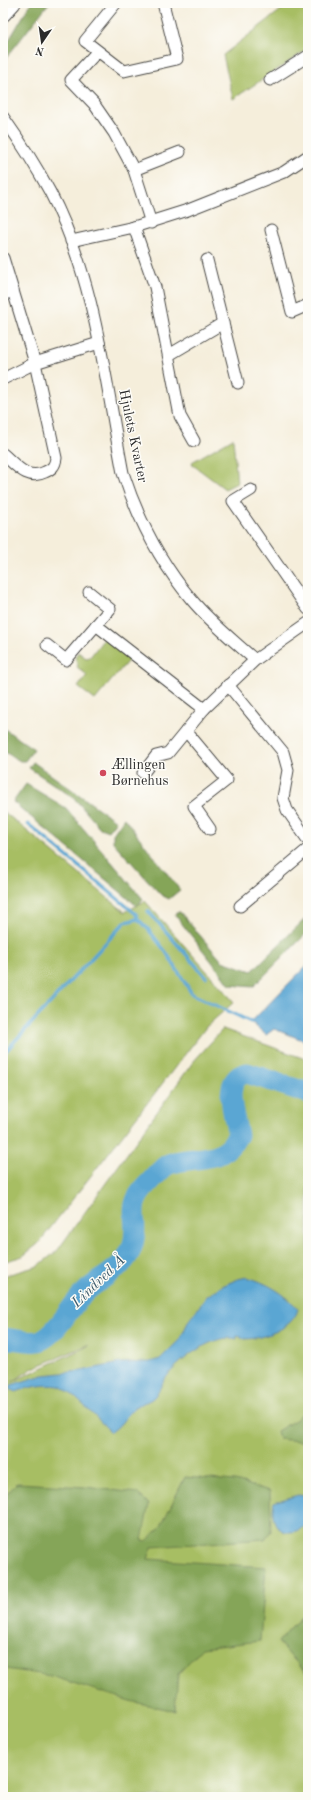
<svg xmlns="http://www.w3.org/2000/svg" width="311" height="1800" viewBox="0 0 311 1800" font-family="'Old Standard TT',serif">
<style>
.green{fill:#a7be63;stroke:#697447;fill-rule:evenodd}
.forest{fill:#85a559;stroke:#586842}
.water{fill:#5aa6d3;stroke:#42687f}
.lines{fill:none;stroke-linecap:round;stroke-linejoin:round}
.stream{stroke:#5aa6d3;stroke-width:3.5}
.river{stroke:#5aa6d3;stroke-width:21}
.street-casing{stroke:#494845;stroke-width:13}
.secondary-casing{stroke:#494845;stroke-width:17}
.street{stroke:#fff;stroke-width:11}
.secondary{stroke:#fff;stroke-width:15}
.poi-dot{fill:#d1495b;stroke:#fdfcf7;stroke-width:1.5}
.labels{text-anchor:middle;dominant-baseline:central;stroke-width:3;stroke-linejoin:round;paint-order:stroke}
.street-label{font-size:14px;fill:#2b2b2b;stroke:#fdfcf7}
.poi-label{font-size:14px;fill:#2b2b2b;stroke:#fdfcf7;text-anchor:start}
.water-label{font-size:15px;font-style:italic;fill:#3e5c6e;stroke:#fdfcf7}
</style>
<rect width="100%" height="100%" fill="#fdfcf7"/>
<filter id="ink" filterUnits="userSpaceOnUse"><feTurbulence type="fractalNoise" baseFrequency=".025" numOctaves="2"/><feDisplacementMap in="SourceGraphic" scale="8" xChannelSelector="R" yChannelSelector="G"/><feConvolveMatrix kernelMatrix="1 2 1 2 8 2 1 2 1" color-interpolation-filters="sRGB"/></filter>
<filter id="wash" filterUnits="userSpaceOnUse"><feTurbulence type="fractalNoise" baseFrequency=".012" numOctaves="4" result="noise"/><feDisplacementMap in="SourceGraphic" scale="16" xChannelSelector="R" yChannelSelector="G"/><feGaussianBlur stdDeviation="0.9" result="paint"/><feColorMatrix in="noise" values="0 0 0 0 0 0 0 0 0 0 0 0 0 0 0 0 0 1.4 0 .05"/><feComposite in="paint" operator="in"/></filter>
<g filter="url(#wash)">
<rect width="100%" height="100%" fill="#f5eedb"/>
<!-- green -->
<g class="green">
<polygon points="290,3 308,3 308,49 233,99 223,55"/>
<polygon points="233,438 237,483 225,489 193,465 192,462"/>
<polygon points="106,636 132,656 95,700 78,687 87,675 77,667 78,665 75,658 78,652 86,658 90,657"/>
<polygon points="3,811 125,912 145,901 234,1002 207,1026 38,1244 23,1256 3,1262"/>
<path d="M223 1029 308 1060V1614L302 1615 278 1642 308 1675V1797H3V1276L38 1266 57 1251 193 1062ZM88 1345V1346L12 1382 33 1368Z"/>
</g>
<!-- forest -->
<g class="forest">
<polygon points="31,3 49,3 3,62 3,50"/>
<polygon points="3,728 34,749 25,761 20,761 3,751"/>
<polygon points="33,762 116,821 108,831 100,828 74,798 29,768"/>
<polygon points="26,784 66,808 143,899 137,906 13,802"/>
<polygon points="124,818 180,890 169,899 161,895 113,842 113,834"/>
<polygon points="176,912 180,912 222,961 252,971 308,916 308,932 253,987 230,985 175,915"/>
<polygon points="308,1406 308,1442 279,1439 277,1431 297,1419"/>
<polygon points="185,1477 235,1481 270,1491 271,1531 265,1539 152,1547 148,1559 266,1567 260,1641 202,1648 178,1674 175,1711 130,1701 51,1676 6,1669 3,1661 3,1498 17,1483 85,1487 137,1493 149,1504 142,1540 147,1541 161,1526"/>
<polygon points="308,1614 308,1675 278,1642 302,1615"/>
</g>
<!-- water -->
<g class="water">
<polygon points="308,964 308,1042 274,1029 266,1035 251,1022"/>
<path d="M247 1277C267 1283 285 1293 298 1309 294 1328 263 1339 245 1339 241 1338 241 1336 237 1336V1339C215 1333 182 1358 168 1375 163 1381 160 1389 155 1396 150 1402 143 1402 137 1406 128 1411 123 1425 111 1432 101 1423 68 1387 58 1386 43 1384 30 1387 16 1392L10 1389 11 1385 43 1375 81 1371 120 1363 150 1362 160 1359 180 1339 189 1320 207 1296 222 1286 238 1279Z"/>
<path d="M298 1495 308 1496V1524C286 1542 268 1528 274 1502Z"/>
</g>
<g class="lines">
<!-- stream -->
<g class="stream">
<polyline points="28,824 136,914 138,919"/>
<polyline points="148,911 206,977"/>
<polyline points="3,1054 125,922 138,919 148,929 166,952 192,994 251,1022"/>
</g>
<!-- river -->
<path class="river" d="M3 1338C12 1339 32 1343 39 1341 56 1335 70 1307 82 1295 99 1277 126 1270 133 1244 140 1219 124 1208 147 1185 153 1179 162 1167 169 1164 197 1154 221 1166 238 1135 235 1117 220 1078 247 1073L308 1093"/>
</g>
</g>
<g filter="url(#ink)">
<g class="lines">
<!-- street casing -->
<g class="street-casing">
<g id="street">
<polyline points="116,3 85,41 124,71 177,59 163,3"/>
<polyline points="97,52 71,80 94,104 114,133 134,170 151,223"/>
<polyline points="270,80 308,56"/>
<path d="M3 117C20 141 36 166 50 192 95 278 105 379 123 473 138 519 160 562 191 599 210 622 233 640 255 660"/>
<polyline points="134,170 180,152"/>
<polyline points="134,227 155,287 180,416 194,441"/>
<polyline points="271,230 292,312 308,305"/>
<polyline points="71,241 134,227 188,210 284,172 308,156"/>
<path d="M3 258 35 363 56 458C55 466 52 469 45 472 27 481 16 465 3 454"/>
<polyline points="207,260 238,383"/>
<polyline points="3,295 13,290"/>
<polyline points="169,355 223,323"/>
<polyline points="3,379 35,363 99,343"/>
<polyline points="251,490 233,501 308,609"/>
<polyline points="96,625 204,709"/>
<polyline points="47,645 66,660 110,609 89,592"/>
<polyline points="228,685 283,752 288,770 283,798 287,810 308,840"/>
<polyline points="186,731 227,780 194,806 210,829"/>
<polyline points="143,773 156,756 168,753 204,709 255,660 308,623"/>
<polyline points="240,906 308,849"/>
</g>
</g>
<!-- secondary casing -->
<g class="secondary-casing">
<polyline id="secondary" points="3,14 13,3"/>
</g>
<!-- street -->
<use href="#street" class="street"/>
<!-- secondary -->
<use href="#secondary" class="secondary"/>
</g>
</g>
<!-- markers -->
<circle class="poi-dot" cx="103" cy="773" r="4"/>
<g class="labels">
<!-- street labels -->
<g class="street-label">
<text transform="translate(133 436) rotate(78)">Hjulets Kvarter</text>
</g>
<!-- poi labels -->
<g class="poi-label">
<text x="111" y="765">Ællingen<tspan x="111" dy="16">Børnehus</tspan></text>
</g>
<!-- water labels -->
<g class="water-label">
<text transform="translate(99 1282) rotate(-44)">Lindved Å</text>
</g>
</g>
<!-- margin -->
<rect width="311" height="1800" fill="none" stroke="#fdfcf7" stroke-width="16"/>
<!-- north arrow -->
<g transform="translate(42 42) rotate(193)" stroke="#fdfcf7" stroke-width="3" paint-order="stroke">
<path d="M0-3L7 15L0 10L-7 15Z" fill="#2b2b2b"/>
<text y="-6" font-size="11" font-weight="bold" text-anchor="middle" fill="#2b2b2b">N</text>
</g>
</svg>
